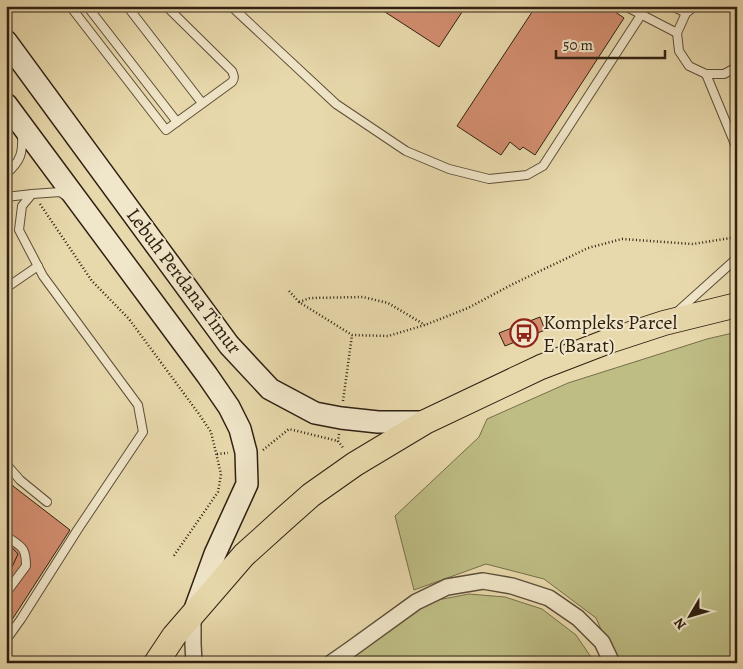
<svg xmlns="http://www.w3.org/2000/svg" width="743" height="669" viewBox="0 0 743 669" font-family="Alegreya,serif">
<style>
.green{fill:#bebd84;stroke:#766e4b}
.building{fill:#d38e70;stroke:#2f2012}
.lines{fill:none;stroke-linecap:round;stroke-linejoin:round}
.lane-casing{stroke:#5d4e38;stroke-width:10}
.street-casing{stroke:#5d4e38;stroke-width:18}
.secondary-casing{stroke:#2f2012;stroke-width:24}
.primary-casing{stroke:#2f2012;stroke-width:26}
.path{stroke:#2f2012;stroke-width:2.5;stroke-dasharray:1 2.5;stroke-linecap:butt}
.lane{stroke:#f0e6c9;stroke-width:8}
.street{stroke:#f0e6c9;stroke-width:15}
.secondary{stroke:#f0e6c9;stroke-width:21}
.primary{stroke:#e8d9ac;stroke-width:24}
.labels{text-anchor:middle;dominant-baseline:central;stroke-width:4;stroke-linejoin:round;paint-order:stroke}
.street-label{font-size:20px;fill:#2f2012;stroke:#f0e6c9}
.poi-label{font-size:20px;fill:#2f2012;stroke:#f0e6c9;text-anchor:start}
</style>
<rect width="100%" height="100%" fill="#e8d9ac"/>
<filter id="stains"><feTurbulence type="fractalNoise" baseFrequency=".004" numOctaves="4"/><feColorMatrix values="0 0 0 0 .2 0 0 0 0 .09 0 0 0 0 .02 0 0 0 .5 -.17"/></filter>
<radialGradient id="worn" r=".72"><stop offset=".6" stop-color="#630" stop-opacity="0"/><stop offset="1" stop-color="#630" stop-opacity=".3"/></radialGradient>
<!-- green -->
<g class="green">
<polygon points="737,332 737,663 616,663 596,618 544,579 486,564 414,590 395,516 479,437 487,419 568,383 707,339"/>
<polygon points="469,594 505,597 542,609 576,635 595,663 345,663 427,602"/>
</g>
<!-- building -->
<g class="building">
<polygon points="384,6 466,6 439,47 382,10"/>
<polygon points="536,6 607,6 624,18 535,155 523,147 520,150 510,142 501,155 457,126"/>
<polygon points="540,317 545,330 505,346 499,333"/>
<polygon points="6,477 13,486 70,530 6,629"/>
<polygon points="6,541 18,554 6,580"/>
</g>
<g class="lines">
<!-- lane casing -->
<g class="lane-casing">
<g id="lane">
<path d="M70 6 166 130 232 82C235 78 234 76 232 71L166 6"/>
<polyline points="87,6 177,122"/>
<polyline points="127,6 202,103"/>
<polyline points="231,6 336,104 406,151 449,169 489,179 527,175 543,166 641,15"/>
<polyline points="625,6 677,33"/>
<polyline points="672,6 686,13"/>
<polyline points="695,6 686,13 677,33 679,51 689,66 706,74 724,74 737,67"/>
<polyline points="729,6 737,11"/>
<polyline points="706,74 737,149"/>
<path d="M6 174C21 161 23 153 22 134"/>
<polyline points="6,197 32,194 60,192 66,196"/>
<polyline points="6,288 38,266"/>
<polyline points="677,312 737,258"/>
<polyline points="6,464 20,480 47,502"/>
<path d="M6 536C21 547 26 546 26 566L6 593"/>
<polyline points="6,640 21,619 78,529 143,432 138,405 43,276 19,230 22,206 32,194"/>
</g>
</g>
<!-- street casing -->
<g class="street-casing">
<g id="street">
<polyline points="193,614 193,644 194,663"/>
<polyline points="331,663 351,649 416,602 447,587 483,581 512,586 549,598 578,618 602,642 612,663"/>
</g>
</g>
<!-- secondary casing -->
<g class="secondary-casing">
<g id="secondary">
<polyline points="6,41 229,345 270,389 315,413 341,418 378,422 425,422"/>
<polyline points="6,104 207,375 229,407 240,429 246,452 247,484 215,554 195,609"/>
</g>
</g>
<!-- primary casing -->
<g class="primary-casing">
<polyline id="primary" points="156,663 174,636 244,555 285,518 311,495 355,464 425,422 541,367 606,342 664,323 737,305"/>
</g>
<!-- path -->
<g class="path">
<polyline points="40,204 92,281 129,319 199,414 211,432 221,474 218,492 173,557"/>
<polyline points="289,291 299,302 352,335 388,336 425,325 468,308 513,284 588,248 622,239 693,244 737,237"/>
<polyline points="299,302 310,298 363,297 388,303 425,325"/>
<polyline points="343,401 352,335"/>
<polyline points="339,434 338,441 344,449"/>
<polyline points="263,450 289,429 338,441"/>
<polyline points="217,454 228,453"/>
</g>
<!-- lane -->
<use href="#lane" class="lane"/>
<!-- street -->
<use href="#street" class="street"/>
<!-- secondary -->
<use href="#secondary" class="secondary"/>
<!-- primary -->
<use href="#primary" class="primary"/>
</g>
<!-- icons -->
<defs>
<g id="bus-ring" transform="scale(1.4375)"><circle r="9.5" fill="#f0e6c9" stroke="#8f2418" stroke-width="1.5"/><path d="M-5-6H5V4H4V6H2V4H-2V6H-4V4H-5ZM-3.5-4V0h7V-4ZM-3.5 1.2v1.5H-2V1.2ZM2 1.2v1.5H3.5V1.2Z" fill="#8f2418"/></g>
</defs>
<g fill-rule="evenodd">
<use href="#bus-ring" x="524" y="333"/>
</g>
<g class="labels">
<!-- street labels -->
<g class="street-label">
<text transform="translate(184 281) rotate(53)">Lebuh Perdana Timur</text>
</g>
<!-- poi labels -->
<g class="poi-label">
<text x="543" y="322">Kompleks Parcel<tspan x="543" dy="23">E (Barat)</tspan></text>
</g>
</g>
<!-- margin -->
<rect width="743" height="669" fill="none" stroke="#e8d9ac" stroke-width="25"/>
<rect x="8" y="8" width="728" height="654" fill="none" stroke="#2f2012" stroke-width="2.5"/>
<rect x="12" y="12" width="718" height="644" fill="none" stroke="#2f2012"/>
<!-- north arrow -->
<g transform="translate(690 616) rotate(232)" stroke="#f0e6c9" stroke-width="4" paint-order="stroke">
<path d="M0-4L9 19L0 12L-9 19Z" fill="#2f2012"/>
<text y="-8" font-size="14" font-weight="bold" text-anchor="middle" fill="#2f2012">N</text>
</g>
<!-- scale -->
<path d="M556 50v8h109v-8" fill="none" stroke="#2f2012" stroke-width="2.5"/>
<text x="563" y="50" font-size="15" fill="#2f2012" stroke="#f0e6c9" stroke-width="4" paint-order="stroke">50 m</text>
<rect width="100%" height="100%" filter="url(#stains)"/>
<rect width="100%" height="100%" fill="url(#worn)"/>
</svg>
